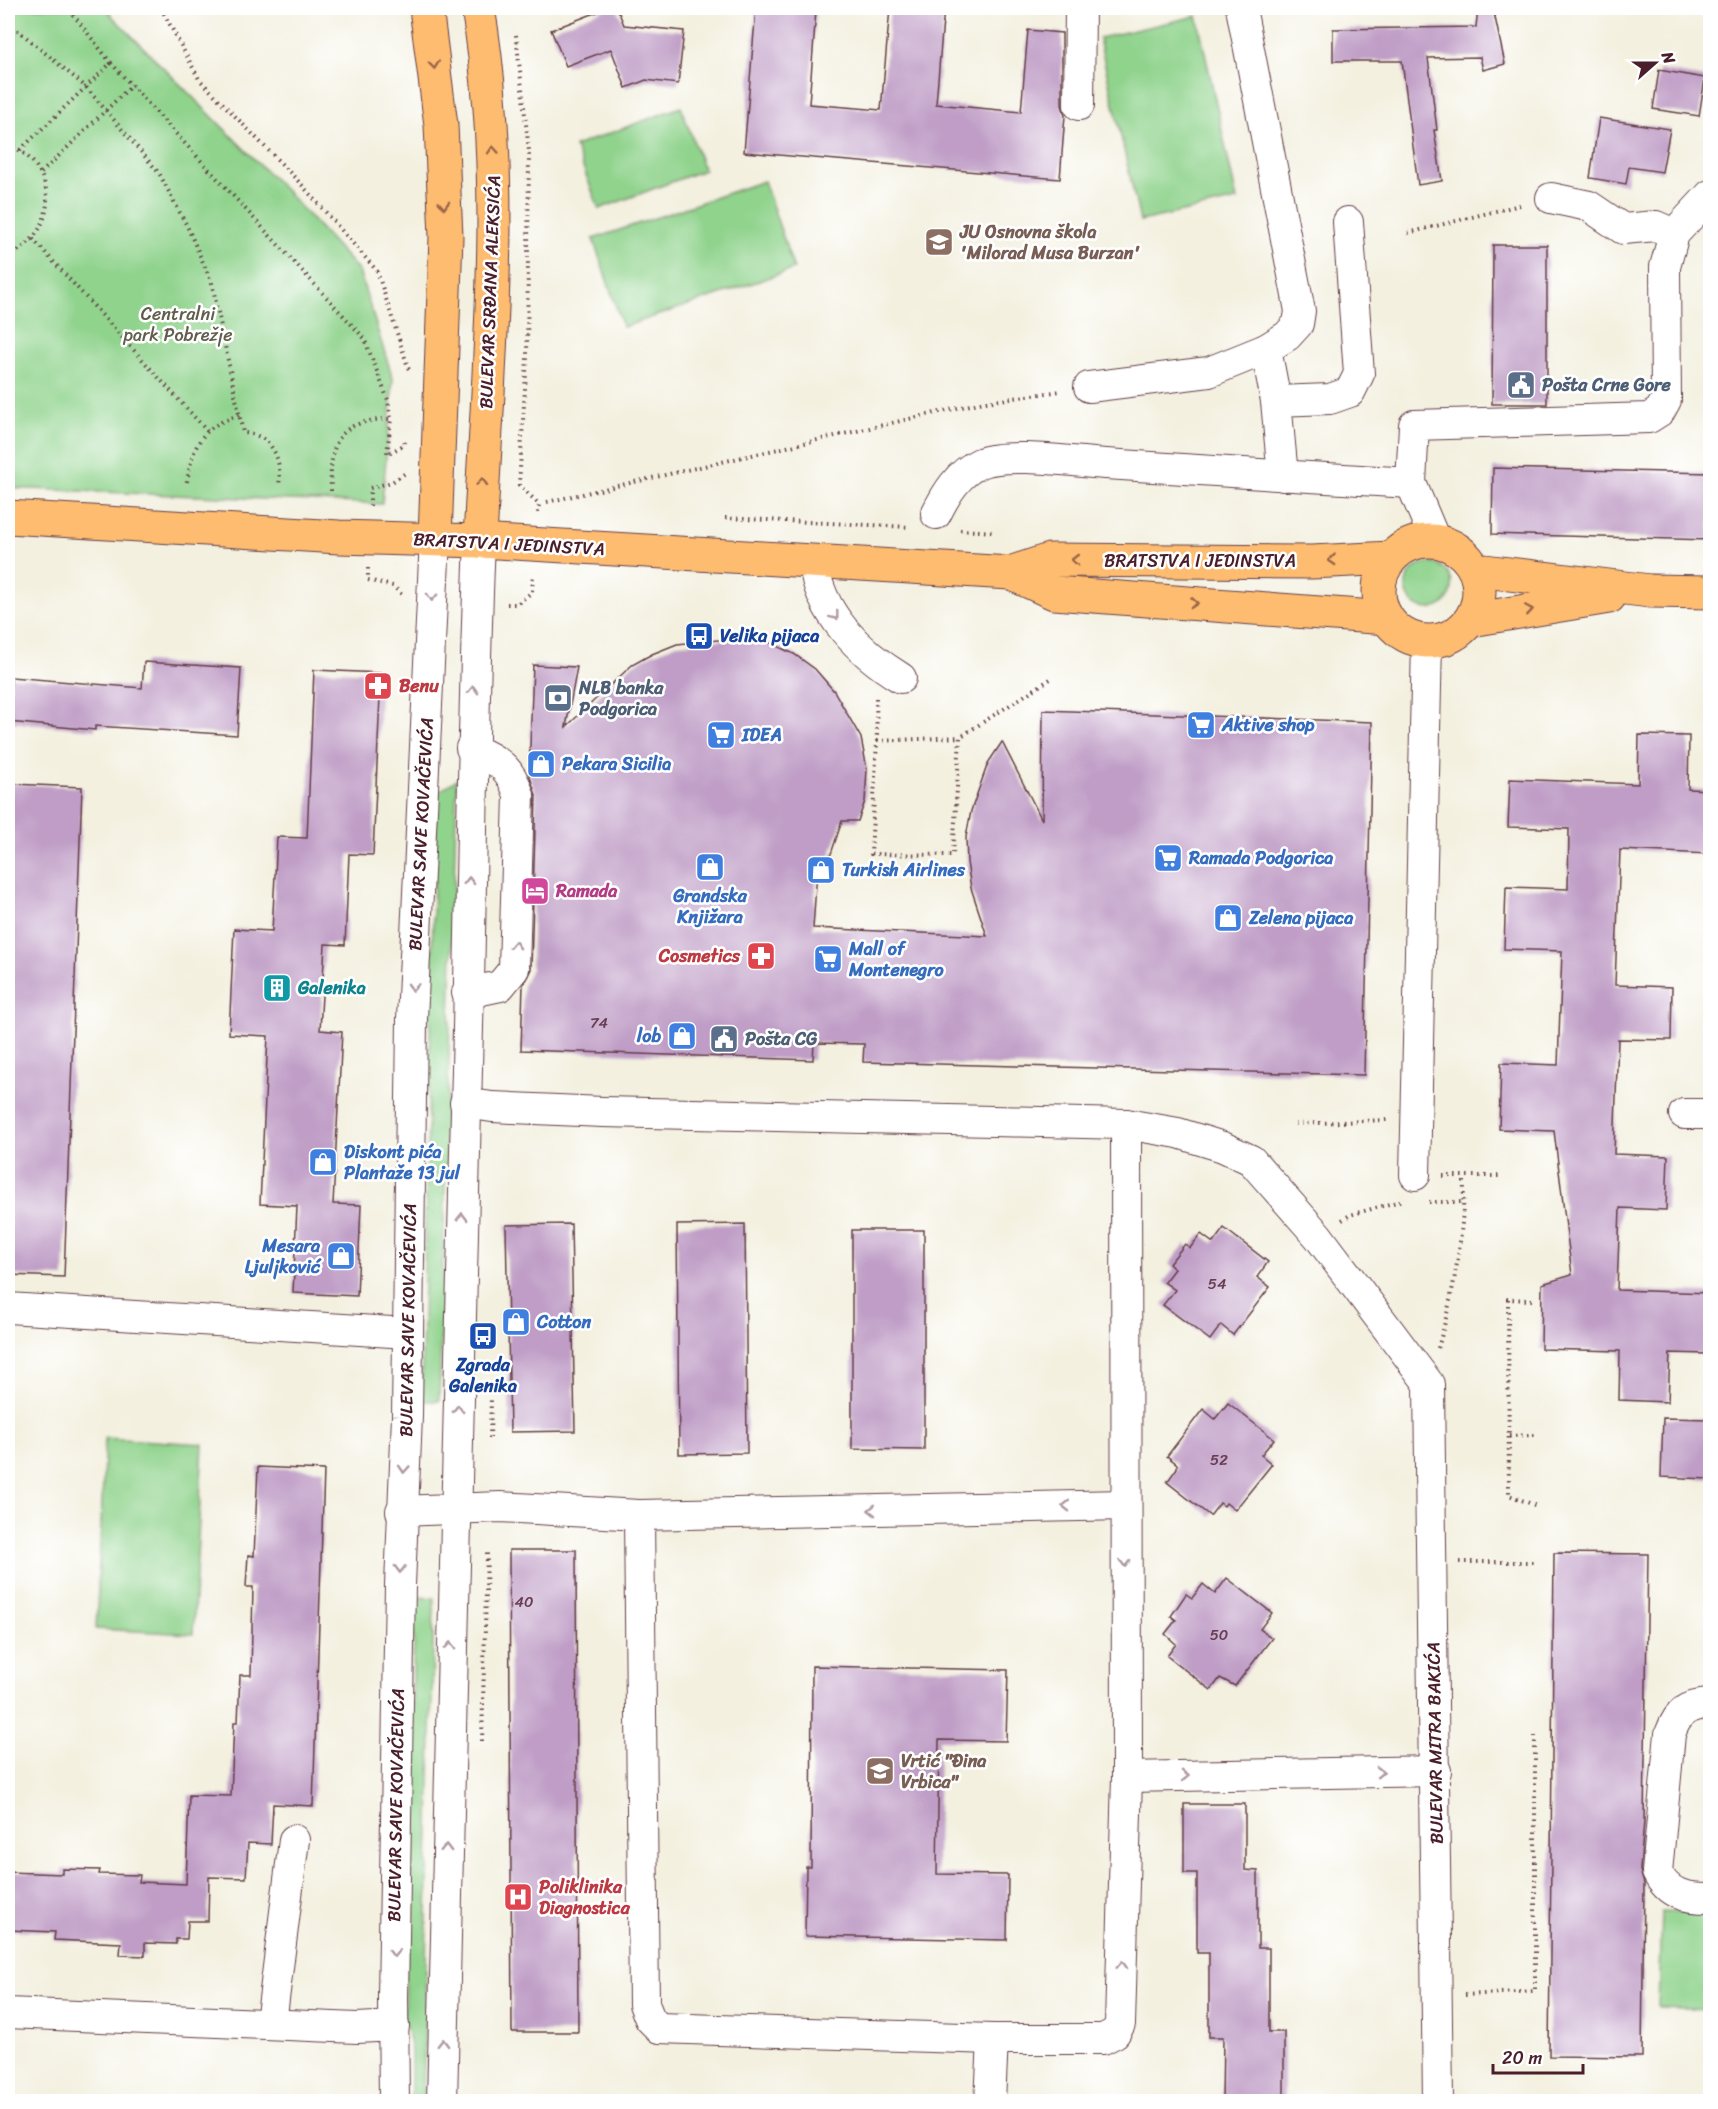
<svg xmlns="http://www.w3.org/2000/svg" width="1718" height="2109" viewBox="0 0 1718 2109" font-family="Sriracha,sans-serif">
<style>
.green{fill:#8fd38c;stroke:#6c795c;stroke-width:1.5}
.building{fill:#bf9dc6}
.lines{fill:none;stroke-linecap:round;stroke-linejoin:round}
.minor-casing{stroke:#633e46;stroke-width:32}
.major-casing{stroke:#633e46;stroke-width:35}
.path{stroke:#633e46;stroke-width:4;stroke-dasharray:1.5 4.5;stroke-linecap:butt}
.minor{stroke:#fff;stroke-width:30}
.major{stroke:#febc70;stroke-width:33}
.oneway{stroke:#9b664a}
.oneway2{stroke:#ae9aa0}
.labels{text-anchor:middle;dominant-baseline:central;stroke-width:5;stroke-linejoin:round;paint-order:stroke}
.number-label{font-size:15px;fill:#673e52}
.education-label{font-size:18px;font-weight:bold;fill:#785e54;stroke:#fff;text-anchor:start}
.street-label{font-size:18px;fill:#4a1f2b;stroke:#fff}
.park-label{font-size:18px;fill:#625e4d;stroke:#fff}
.service-label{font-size:18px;font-weight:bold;fill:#4e5e75;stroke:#fff;text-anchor:start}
.transit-label{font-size:18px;font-weight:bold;fill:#164399;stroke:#fff;text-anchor:start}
.health-label{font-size:18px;font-weight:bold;fill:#be3a42;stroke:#fff;text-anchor:start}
.shop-label{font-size:18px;font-weight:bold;fill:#366cbe;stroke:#fff;text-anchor:start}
.hotel-label{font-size:18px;font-weight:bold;fill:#b23c85;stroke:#fff;text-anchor:start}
.culture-label{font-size:18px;font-weight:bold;fill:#0d838f;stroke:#fff;text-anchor:start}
</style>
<rect width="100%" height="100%" fill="#fff"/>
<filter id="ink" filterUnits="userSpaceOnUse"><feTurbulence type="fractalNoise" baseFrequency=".0167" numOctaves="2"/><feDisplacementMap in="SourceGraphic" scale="12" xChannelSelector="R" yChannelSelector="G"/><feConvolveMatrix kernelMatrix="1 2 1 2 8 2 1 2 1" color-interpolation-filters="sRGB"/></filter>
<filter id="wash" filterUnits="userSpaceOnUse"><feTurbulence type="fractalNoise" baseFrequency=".008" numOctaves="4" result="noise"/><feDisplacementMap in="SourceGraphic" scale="24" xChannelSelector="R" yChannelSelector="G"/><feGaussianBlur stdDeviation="1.35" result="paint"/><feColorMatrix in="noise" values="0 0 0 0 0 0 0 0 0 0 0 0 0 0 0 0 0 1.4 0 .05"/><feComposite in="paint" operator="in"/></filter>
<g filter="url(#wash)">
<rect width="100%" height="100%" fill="#f3f0df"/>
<!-- green -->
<g class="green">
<polygon points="8,8 107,8 113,17 287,192 359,271 393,379 382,504 8,488"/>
<polygon points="1197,16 1237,200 1140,221 1099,38"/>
<polygon points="681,107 704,170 599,209 575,146"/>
<polygon points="764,181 794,269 623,327 593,239"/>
<circle cx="1429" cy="586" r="23"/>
<polygon points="457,779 439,1401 421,1401 436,794"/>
<polygon points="105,1438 203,1444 193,1634 96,1629"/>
<polygon points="415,1597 434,1598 423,2101 411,2102 411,2050 404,2018"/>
<polygon points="1661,1912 1710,1914 1710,2009 1658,2007"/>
</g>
<g id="blocks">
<!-- building -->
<g class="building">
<polygon points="608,8 617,8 624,25 684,31 678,84 646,80 626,88 611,49 566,66 551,30"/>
<polygon points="756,8 816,10 809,104 881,110 890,8 944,8 936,104 1021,112 1028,30 1062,33 1062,105 1065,115 1060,179 744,152"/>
<polygon points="1478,8 1493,8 1505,64 1483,70 1480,57 1428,58 1437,130 1434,130 1442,181 1418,185 1402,61 1333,61 1333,29 1476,27"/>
<polygon points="1659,70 1705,78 1699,116 1653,109"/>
<polygon points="1599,118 1670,129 1662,172 1629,167 1626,184 1590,178"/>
<polygon points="1493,245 1547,245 1547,404 1492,404"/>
<polygon points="1493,468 1710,473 1710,540 1492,534"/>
<polygon points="739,638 766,641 794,654 815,669 834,691 861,738 867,769 865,801 858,821 842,821 831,854 817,871 813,928 987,936 971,888 967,862 966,837 971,811 988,763 1002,742 1042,820 1043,710 1372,722 1364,1075 863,1062 864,1044 814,1043 813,1060 521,1050 523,985 531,969 536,795 529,774 533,665 577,667 566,727 632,665 652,654 677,644"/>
<polygon points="144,662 241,668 237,735 95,726 95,730 8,722 11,677 142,688"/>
<polygon points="314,670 381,673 373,855 349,854 345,945 325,944 320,1030 342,1032 333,1204 361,1205 357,1296 293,1293 297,1206 260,1204 268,1036 229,1034 234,929 272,931 277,837 307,838"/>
<polygon points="1639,735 1689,736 1688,789 1710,790 1710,854 1620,850 1615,985 1672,987 1671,1040 1618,1039 1614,1154 1668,1156 1666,1210 1620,1208 1617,1290 1710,1293 1710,1354 1670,1353 1668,1402 1619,1400 1620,1351 1541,1349 1542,1284 1572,1275 1554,1131 1499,1129 1501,1063 1558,1065 1562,951 1504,949 1506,887 1568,889 1569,829 1508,827 1510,779 1638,784"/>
<polygon points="11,784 82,787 64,1277 8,1275 8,864"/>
<polygon points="571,1224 575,1431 510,1432 506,1225"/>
<polygon points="745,1224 747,1453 679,1454 677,1225"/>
<polygon points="1224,1228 1268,1262 1257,1277 1270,1287 1233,1335 1221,1325 1210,1340 1163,1305 1175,1290 1164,1282 1174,1269 1169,1264 1185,1244 1190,1248 1201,1234 1213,1243"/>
<polygon points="852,1230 924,1230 924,1450 852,1449"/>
<polygon points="1228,1403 1274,1439 1261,1455 1272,1464 1235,1510 1226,1503 1224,1506 1220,1503 1210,1516 1167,1482 1177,1468 1177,1464 1167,1456 1203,1409 1215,1419"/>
<polygon points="1663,1418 1710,1419 1710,1479 1661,1477"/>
<polygon points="258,1467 324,1470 313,1806 273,1804 271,1844 248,1843 246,1878 209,1877 208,1921 188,1921 187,1939 176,1939 176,1944 145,1943 145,1956 120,1955 121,1943 54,1940 55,1932 8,1930 8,1872 62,1874 62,1869 100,1870 99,1874 140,1875 139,1882 186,1884 189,1795 231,1796 234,1722 238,1722 240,1675 251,1675 253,1587 246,1587 248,1555 254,1556"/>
<polygon points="509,1550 576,1550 578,2032 512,2032"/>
<polygon points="1554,1553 1648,1554 1644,1821 1640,1870 1644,1884 1642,2057 1549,2056"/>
<polygon points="1227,1578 1272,1613 1260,1629 1272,1638 1235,1686 1220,1678 1211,1690 1167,1656 1176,1644 1165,1634 1176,1620 1171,1616 1186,1594 1192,1598 1203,1584 1215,1594"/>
<polygon points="812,1666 1008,1670 1006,1741 939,1740 937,1874 1008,1875 1007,1940 805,1936 806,1867 811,1867"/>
<polygon points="1184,1804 1245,1804 1245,1870 1258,1871 1258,1948 1269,1948 1269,2032 1284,2032 1284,2102 1222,2102 1223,2037 1209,2037 1209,1953 1197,1953 1197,1873 1184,1873"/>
</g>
</g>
</g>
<g filter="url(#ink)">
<use href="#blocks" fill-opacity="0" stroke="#633e46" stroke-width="1.5"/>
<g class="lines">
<!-- minor casing -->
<g class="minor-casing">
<g id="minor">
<polyline points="1079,105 1080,8"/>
<polyline points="1551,198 1589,206 1623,229 1656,226 1674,234"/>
<polyline points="1266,349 1276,401 1283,476"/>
<polyline points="1089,387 1209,372 1266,349 1287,336 1298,324 1300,311 1241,8"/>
<polyline points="1276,401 1330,399 1350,392 1359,374 1348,222"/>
<polyline points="1411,483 1414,425 1649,418 1660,411 1666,400 1665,267 1674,234 1710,195"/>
<path d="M936 514C946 494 958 473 980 463 1007 452 1075 462 1106 464 1208 471 1309 477 1411 483L1435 540"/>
<path d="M814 563C819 613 860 653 901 678"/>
<path d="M467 993 500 986 514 969 519 795C510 766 498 761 471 748"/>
<polyline points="465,1103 492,1107 603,1112 1126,1124 1178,1133 1223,1147 1251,1160 1318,1236 1429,1384 1438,2102"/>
<polyline points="1684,1114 1710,1114"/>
<polyline points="1415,1175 1427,642"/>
<polyline points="8,1308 408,1333"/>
<polyline points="401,1511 500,1507 639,1515 1125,1505"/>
<polyline points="639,1515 644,2004 650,2019 659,2028 993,2039 1103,2039 1115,2033 1120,2024 1127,1777 1126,1124"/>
<path d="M1710 1704C1687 1705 1678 1712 1670 1734L1657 1872C1668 1895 1686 1898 1710 1898"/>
<polyline points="1127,1777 1436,1771"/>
<polyline points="8,2013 357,2028 394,2026"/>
<polyline points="271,2023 294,1840"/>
<polyline points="394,2102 393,1997 400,1585 407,1416 412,1019 435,538"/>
<path d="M442 2102C448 1743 458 1385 468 1027 472 865 473 703 480 541"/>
<polyline points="990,2102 993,2039"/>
</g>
</g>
<!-- major casing -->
<g class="major-casing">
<g id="major">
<polyline points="426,8 441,125 446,237 435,538"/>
<path d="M478 8C508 185 488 363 480 541"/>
<polyline points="8,517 339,537 480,541 1010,573 1054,593 1387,618"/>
<circle cx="1429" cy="591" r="50"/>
<polyline points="1476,570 1650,591 1710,592"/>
<polyline points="1010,573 1049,560 1312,562 1391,558"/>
<polyline points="1471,620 1609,597"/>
</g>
</g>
<!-- path -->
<g class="path">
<polyline points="161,8 199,79 302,185 377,271 409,370"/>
<path d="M8 22 86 87 159 173 187 226 212 283 243 433C273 434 282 460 279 486"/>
<polyline points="516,35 529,151 527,357 519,485 539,504 538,513"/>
<polyline points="111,63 364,338 388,400 391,419 387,454 404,445 405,441"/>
<path d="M8 144C60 167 60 233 8 256"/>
<polyline points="20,150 111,63 68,8"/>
<polyline points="41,173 132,85"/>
<polyline points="1408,233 1524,204"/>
<polyline points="33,239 207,431"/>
<path d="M187 482C193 445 201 426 240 415"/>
<path d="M331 491C329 441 338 420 391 419"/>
<polyline points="547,502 979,403 1061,391"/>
<polyline points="370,506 370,488 392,482 407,472"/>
<polyline points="725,518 910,527"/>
<polyline points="960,530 995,532"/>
<polyline points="368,568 368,580 393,586 403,596"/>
<polyline points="507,604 517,604 532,592 533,574"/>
<polyline points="876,698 877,741 871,854 953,855 960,737 1052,678"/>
<polyline points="877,741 960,737"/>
<polyline points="1295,1124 1387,1120"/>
<polyline points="1443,1176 1501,1176"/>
<polyline points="1429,1202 1464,1202"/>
<polyline points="1342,1220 1350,1215 1400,1201"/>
<polyline points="1532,1300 1508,1299 1509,1495 1537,1506"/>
<path d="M1438 1348C1454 1292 1464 1235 1464 1177"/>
<polyline points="1509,1436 1535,1435"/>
<polyline points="490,1438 491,1398"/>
<polyline points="1459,1562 1537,1562"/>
<polyline points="482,1741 487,1553"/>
<polyline points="1465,1995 1535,1991 1535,1736"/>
</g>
<!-- minor -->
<use href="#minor" class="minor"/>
<!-- major -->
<use href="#major" class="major"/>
</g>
<!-- one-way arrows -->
<defs><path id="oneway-chevron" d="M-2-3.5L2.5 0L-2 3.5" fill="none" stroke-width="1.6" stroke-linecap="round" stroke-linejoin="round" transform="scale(1.5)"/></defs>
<g class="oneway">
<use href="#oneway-chevron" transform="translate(434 65) rotate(84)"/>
<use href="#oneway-chevron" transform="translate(493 150) rotate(-94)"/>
<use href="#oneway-chevron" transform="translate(444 205) rotate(87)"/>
<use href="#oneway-chevron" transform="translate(482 482) rotate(-87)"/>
<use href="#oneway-chevron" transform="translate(1075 560) rotate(-180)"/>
<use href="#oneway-chevron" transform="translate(1332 560) rotate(177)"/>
<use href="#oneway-chevron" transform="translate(1194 603) rotate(4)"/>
<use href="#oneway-chevron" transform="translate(1529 610) rotate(-9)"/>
</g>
<g class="oneway2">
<use href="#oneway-chevron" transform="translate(432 597) rotate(93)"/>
<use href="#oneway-chevron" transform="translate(835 616) rotate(52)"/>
<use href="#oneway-chevron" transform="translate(473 690) rotate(-88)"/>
<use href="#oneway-chevron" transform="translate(469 881) rotate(-89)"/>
<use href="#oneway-chevron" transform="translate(515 945) rotate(-88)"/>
<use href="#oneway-chevron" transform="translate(413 987) rotate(93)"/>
<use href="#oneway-chevron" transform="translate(462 1217) rotate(-89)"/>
<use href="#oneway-chevron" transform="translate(458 1409) rotate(-89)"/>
<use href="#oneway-chevron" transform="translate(404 1469) rotate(94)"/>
<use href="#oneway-chevron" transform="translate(1066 1506) rotate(179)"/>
<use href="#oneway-chevron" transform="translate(872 1510) rotate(179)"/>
<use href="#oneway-chevron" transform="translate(1125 1563) rotate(90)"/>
<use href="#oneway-chevron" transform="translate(400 1569) rotate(91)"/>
<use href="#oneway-chevron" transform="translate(450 1646) rotate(-88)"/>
<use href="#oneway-chevron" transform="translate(1380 1772) rotate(-1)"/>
<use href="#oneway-chevron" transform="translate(1185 1776) rotate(-1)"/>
<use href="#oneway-chevron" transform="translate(446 1848) rotate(-89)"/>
<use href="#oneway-chevron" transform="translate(394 1953) rotate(91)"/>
<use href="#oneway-chevron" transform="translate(1122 1965) rotate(-88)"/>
<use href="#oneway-chevron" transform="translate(443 2043) rotate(-89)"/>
</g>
</g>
<!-- icons -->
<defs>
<g id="school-square" transform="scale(1.5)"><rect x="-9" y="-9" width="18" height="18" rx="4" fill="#8d6e63" stroke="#fff"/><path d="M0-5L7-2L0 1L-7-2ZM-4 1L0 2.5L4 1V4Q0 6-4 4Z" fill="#fff"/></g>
<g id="civic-square" transform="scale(1.5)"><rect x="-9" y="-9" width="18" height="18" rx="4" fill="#5c6f8a" stroke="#fff"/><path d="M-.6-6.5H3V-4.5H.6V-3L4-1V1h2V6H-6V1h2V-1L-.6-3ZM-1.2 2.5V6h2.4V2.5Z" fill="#fff"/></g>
<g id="bus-square" transform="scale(1.5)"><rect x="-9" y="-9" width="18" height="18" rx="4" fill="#1a4fb4" stroke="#fff"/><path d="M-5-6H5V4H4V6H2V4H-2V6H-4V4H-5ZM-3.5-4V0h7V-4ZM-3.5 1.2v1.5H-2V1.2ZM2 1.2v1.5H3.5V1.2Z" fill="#fff"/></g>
<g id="pharmacy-square" transform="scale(1.5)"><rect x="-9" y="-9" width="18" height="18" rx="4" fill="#e0444e" stroke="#fff"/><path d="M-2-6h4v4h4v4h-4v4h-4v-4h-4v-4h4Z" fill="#fff"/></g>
<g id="bank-square" transform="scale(1.5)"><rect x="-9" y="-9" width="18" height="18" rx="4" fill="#5c6f8a" stroke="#fff"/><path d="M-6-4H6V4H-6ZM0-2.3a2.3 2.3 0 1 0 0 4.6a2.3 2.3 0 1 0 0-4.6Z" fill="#fff"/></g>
<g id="supermarket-square" transform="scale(1.5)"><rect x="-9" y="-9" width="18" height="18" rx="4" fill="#3f7fe0" stroke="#fff"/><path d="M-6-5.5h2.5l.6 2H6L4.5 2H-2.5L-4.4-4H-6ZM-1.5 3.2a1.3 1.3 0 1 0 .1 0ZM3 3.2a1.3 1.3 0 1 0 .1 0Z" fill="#fff"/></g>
<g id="shop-square" transform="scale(1.5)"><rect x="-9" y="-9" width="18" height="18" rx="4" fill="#3f7fe0" stroke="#fff"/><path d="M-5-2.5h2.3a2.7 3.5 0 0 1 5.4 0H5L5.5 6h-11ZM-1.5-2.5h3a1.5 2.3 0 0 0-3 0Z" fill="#fff"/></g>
<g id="hotel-square" transform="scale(1.5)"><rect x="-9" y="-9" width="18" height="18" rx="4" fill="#d1479c" stroke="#fff"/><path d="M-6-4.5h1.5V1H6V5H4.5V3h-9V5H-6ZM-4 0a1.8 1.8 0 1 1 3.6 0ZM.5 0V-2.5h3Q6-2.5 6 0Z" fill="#fff"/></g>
<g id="building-square" transform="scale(1.5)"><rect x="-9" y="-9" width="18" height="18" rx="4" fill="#0f9aa8" stroke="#fff"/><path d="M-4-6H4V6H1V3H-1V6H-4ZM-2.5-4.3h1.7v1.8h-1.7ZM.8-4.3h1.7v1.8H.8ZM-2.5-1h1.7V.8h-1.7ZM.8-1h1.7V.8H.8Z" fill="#fff"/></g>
<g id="hospital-square" transform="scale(1.5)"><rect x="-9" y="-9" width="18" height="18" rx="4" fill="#e0444e" stroke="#fff"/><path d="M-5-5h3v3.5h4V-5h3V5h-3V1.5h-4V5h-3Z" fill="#fff"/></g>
</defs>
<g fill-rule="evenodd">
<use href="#school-square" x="939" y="242"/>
<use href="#civic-square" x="1521" y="385"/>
<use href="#bus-square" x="699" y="636"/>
<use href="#pharmacy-square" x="378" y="686"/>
<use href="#bank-square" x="558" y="698"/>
<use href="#supermarket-square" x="1201" y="725"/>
<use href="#supermarket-square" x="721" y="735"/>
<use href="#shop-square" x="541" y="764"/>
<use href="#supermarket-square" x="1168" y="858"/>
<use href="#shop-square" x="710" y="867"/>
<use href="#shop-square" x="821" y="870"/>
<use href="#hotel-square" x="535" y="891"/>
<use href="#shop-square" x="1228" y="918"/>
<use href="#pharmacy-square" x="761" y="956"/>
<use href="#supermarket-square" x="828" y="959"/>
<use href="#building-square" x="277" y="988"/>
<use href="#shop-square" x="682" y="1036"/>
<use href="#civic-square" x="724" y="1039"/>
<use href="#shop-square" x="323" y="1162"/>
<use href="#shop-square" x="341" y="1256"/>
<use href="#shop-square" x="516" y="1322"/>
<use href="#bus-square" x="483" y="1336"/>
<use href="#school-square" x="880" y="1771"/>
<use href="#hospital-square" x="518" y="1897"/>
</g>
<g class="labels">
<!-- number labels -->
<g class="number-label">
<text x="599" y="1023">74</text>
<text x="1217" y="1284">54</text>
<text x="1219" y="1460">52</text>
<text x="524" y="1602">40</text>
<text x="1219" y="1635">50</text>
</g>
<!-- education labels -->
<g class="education-label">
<text x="960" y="232">JU Osnovna škola<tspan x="960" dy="21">'Milorad Musa Burzan'</tspan></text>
<text x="901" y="1761">Vrtić "Đina<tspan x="901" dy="21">Vrbica"</tspan></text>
</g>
<!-- street labels -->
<g class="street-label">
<text transform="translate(490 292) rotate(-88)">BULEVAR SRĐANA ALEKSIĆA</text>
<text transform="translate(509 544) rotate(3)">BRATSTVA I JEDINSTVA</text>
<text x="1200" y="561">BRATSTVA I JEDINSTVA</text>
<text transform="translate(421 834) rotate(-87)">BULEVAR SAVE KOVAČEVIĆA</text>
<text transform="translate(408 1320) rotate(-89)">BULEVAR SAVE KOVAČEVIĆA</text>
<text transform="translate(1435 1743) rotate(-91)">BULEVAR MITRA BAKIĆA</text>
<text transform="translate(396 1805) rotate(-89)">BULEVAR SAVE KOVAČEVIĆA</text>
</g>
<!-- park labels -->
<g class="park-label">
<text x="178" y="314">Centralni<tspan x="178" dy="21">park Pobrežje</tspan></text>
</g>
<!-- service labels -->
<g class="service-label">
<text x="1542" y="385">Pošta Crne Gore</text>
<text x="579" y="688">NLB banka<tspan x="579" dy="21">Podgorica</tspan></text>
<text x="745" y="1039">Pošta CG</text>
</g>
<!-- transit labels -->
<g class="transit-label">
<text x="720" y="636">Velika pijaca</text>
<text x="483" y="1365" text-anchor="middle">Zgrada<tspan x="483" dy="21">Galenika</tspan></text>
</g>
<!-- health labels -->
<g class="health-label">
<text x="399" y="686">Benu</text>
<text x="740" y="956" text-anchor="end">Cosmetics</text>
<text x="539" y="1887">Poliklinika<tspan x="539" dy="21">Diagnostica</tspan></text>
</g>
<!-- shop labels -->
<g class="shop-label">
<text x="1222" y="725">Aktive shop</text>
<text x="742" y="735">IDEA</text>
<text x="562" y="764">Pekara Sicilia</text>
<text x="1189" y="858">Ramada Podgorica</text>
<text x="842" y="870">Turkish Airlines</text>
<text x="710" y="896" text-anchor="middle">Grandska<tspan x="710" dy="21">Knjižara</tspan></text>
<text x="1249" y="918">Zelena pijaca</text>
<text x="849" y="949">Mall of<tspan x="849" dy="21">Montenegro</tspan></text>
<text x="661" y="1036" text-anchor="end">lob</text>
<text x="344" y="1152">Diskont pića<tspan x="344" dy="21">Plantaže 13 jul</tspan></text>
<text x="320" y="1246" text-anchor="end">Mesara<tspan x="320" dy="21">Ljuljković</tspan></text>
<text x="537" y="1322">Cotton</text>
</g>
<!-- hotel labels -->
<g class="hotel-label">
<text x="556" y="891">Ramada</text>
</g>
<!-- culture labels -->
<g class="culture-label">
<text x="298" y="988">Galenika</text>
</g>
</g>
<!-- margin -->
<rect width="1718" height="2109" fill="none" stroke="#fff" stroke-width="30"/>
<!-- north arrow -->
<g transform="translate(1655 63) rotate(69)" stroke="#ffffff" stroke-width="4.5" paint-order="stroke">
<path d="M0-4.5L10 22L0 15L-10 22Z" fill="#4a1f2b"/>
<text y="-9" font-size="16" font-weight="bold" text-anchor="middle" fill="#4a1f2b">N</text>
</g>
<!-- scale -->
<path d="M1493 2064v9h90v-9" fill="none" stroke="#4a1f2b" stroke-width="3"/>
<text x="1502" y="2064" font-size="18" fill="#4a1f2b" stroke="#ffffff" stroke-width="4.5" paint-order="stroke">20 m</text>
</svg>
